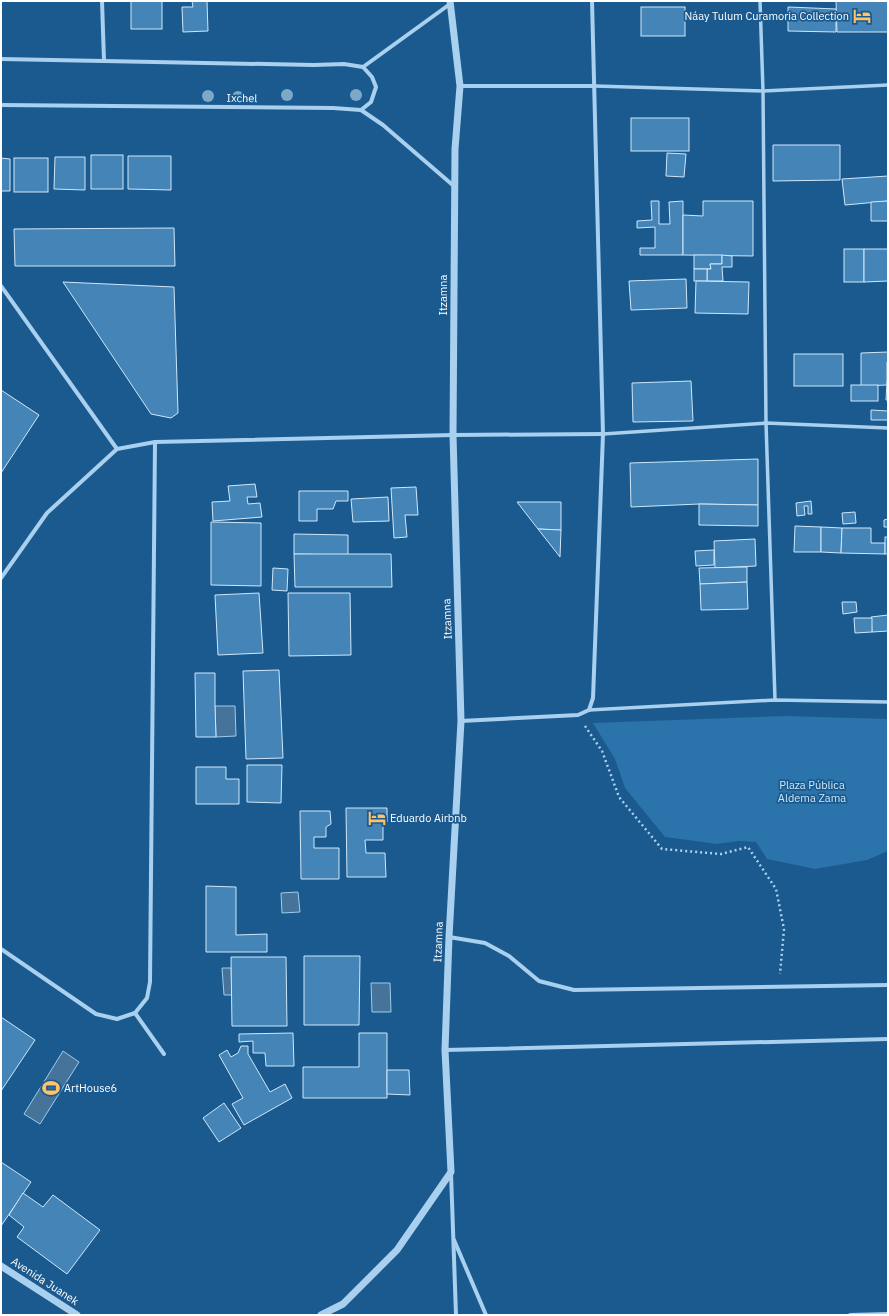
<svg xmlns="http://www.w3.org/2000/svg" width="889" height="1316" viewBox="0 0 889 1316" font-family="'IBM Plex Sans',sans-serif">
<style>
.green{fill:#2b73ab}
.water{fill:#467399;stroke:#9cccf0}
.building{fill:#4484b7;stroke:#cfe7fa}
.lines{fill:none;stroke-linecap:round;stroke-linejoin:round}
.path{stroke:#a9d0ee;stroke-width:2.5;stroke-dasharray:2 3;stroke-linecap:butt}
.pedestrian{stroke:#a9d0ee;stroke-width:3.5}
.minor{stroke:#a9d0ee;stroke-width:4}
.tertiary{stroke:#a9d0ee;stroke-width:7}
.tree{fill:#7ea8ca}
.labels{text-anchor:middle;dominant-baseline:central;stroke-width:3.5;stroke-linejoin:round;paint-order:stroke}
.poi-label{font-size:11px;fill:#fff;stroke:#1b5a8f;text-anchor:start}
.street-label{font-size:11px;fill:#fff;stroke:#1b5a8f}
.park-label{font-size:11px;fill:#cfe7fa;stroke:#1b5a8f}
</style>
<rect width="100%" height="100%" fill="#1b5a8f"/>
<!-- green -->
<polygon class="green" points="786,716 888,719 888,851 867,860 815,869 767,859 756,842 738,841 717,844 665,837 625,788 615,759 593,723"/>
<!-- water -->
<g class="water">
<polygon points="215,706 235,706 236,736 216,737"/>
<polygon points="298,892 300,912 282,913 281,893"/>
<polygon points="222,968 231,968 232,995 224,995"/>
<polygon points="371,983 390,983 391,1012 372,1012"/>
<polygon points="63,1051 79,1062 40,1124 24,1114"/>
</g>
<!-- building -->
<g class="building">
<rect x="131" y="1" width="31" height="28"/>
<polygon points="192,1 207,1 208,31 183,32 182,7 193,7"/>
<polygon points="836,1 888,1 888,32 837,32"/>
<rect x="641" y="7" width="44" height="29"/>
<polygon points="788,7 836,9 836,32 788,31"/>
<rect x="631" y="118" width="58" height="33"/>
<polygon points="773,145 840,145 840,180 773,181"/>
<polygon points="667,153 686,154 684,177 666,176"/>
<rect x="91" y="155" width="32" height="34"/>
<polygon points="128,156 171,156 171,190 128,189"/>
<polygon points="55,157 85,157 85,190 54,189"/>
<polygon points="1,158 10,159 10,191 1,191"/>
<rect x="14" y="158" width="34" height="34"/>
<polygon points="888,176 888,201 845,205 842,179"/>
<polygon points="651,201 659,201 659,224 670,224 669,202 683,201 683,255 640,255 640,248 655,248 655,227 637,228 637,221 652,220"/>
<polygon points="703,201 753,201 753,256 683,255 683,215 703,216"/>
<polygon points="888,201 888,221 871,221 871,202"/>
<polygon points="174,228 175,266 15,266 14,229"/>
<rect x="844" y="249" width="20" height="33"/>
<polygon points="864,249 888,249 888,281 864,282"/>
<polygon points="694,255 722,255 722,264 710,264 711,269 694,269"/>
<polygon points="722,255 732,256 732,267 722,267 723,281 707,281 707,269 711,269 710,264 722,264"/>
<rect x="694" y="269" width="13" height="12"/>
<polygon points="686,279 687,308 631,310 629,281"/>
<polygon points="696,281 749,282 748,314 695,313"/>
<polygon points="63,282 174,287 178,413 171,418 151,414"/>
<polygon points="888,352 888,362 887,362 887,385 861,386 861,353"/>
<rect x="794" y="354" width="49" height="32"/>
<polygon points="691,381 693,421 633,422 632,383"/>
<polygon points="887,381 888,381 888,400 886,400"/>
<rect x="851" y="385" width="27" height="16"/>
<polygon points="1,390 39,415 1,473"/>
<polygon points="871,410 888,411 888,420 871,420"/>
<polygon points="758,459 758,505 699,504 631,507 630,463"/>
<polygon points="255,484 257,497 247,497 248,504 260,503 262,517 213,521 212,502 230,501 228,486"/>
<polygon points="416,487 418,515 405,515 407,537 394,538 391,488"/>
<polygon points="299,491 348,491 348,501 336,501 333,509 317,509 317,521 299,521"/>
<polygon points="388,497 389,521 353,522 351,499"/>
<polygon points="811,501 812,514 808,514 808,506 804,506 805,515 797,516 796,503"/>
<polygon points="517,502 561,502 561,530 538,529"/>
<polygon points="699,504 758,505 758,526 699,525"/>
<polygon points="855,512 856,523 843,524 842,513"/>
<polygon points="888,519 888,527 884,527 884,520"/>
<polygon points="211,522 261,523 261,586 211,585"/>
<polygon points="795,526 821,527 821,552 794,552"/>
<polygon points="821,527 842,528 841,553 821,552"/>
<polygon points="842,528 871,528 871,543 885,543 885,554 841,553"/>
<polygon points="538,529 561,530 560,557"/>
<polygon points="294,534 348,535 348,555 294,554"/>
<rect x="885" y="537" width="3" height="17"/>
<polygon points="755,539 756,566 715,568 714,541"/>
<polygon points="714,550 714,565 696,566 695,551"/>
<polygon points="294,554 391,554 392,587 295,587"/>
<polygon points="747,567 747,582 700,584 699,568"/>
<polygon points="273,568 288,569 287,591 272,590"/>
<polygon points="747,582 748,609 701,610 700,584"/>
<polygon points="259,593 263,653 218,655 215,595"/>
<polygon points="288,593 350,593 351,655 289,656"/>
<polygon points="842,602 856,602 857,612 843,614"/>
<polygon points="888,615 888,631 872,632 871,617"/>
<polygon points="854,618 872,618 872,632 855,633"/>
<polygon points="279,670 283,758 246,759 243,671"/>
<polygon points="195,673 215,673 215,706 216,737 196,737"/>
<polygon points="247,765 282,765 281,803 247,802"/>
<polygon points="196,767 226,767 226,779 239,779 239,804 196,804"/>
<polygon points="346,808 387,808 387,822 383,826 383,840 365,840 366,853 385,853 386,877 347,877"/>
<polygon points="300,811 330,811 331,824 326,827 326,837 314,837 314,848 339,848 339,879 301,879"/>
<polygon points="206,886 236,887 236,935 267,934 267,952 206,952"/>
<polygon points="304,956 360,956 359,1025 304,1025"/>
<polygon points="231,957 286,957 287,1026 232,1026"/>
<polygon points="1,1017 35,1040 1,1091"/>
<polygon points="293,1033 294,1066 266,1066 265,1053 253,1053 253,1041 239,1042 239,1034"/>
<polygon points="359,1033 387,1033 387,1098 303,1098 303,1067 359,1067"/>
<polygon points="241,1046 248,1046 248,1054 270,1092 285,1084 292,1098 244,1125 232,1104 243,1098 219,1055 227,1050 231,1057 238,1053"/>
<polygon points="387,1070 409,1070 410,1095 387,1094"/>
<polygon points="224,1103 241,1128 219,1142 203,1118"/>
<polygon points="1,1162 31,1182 1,1226"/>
<polygon points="23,1193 43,1207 53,1195 100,1230 67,1274 17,1237 24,1227 9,1215"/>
</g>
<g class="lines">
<!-- path -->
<polyline class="path" points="585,726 602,751 619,797 662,849 721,854 748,847 776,889 784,929 780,974"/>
<!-- pedestrian -->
<g class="pedestrian">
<polyline points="760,1 763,91 766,423 775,700"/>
<polyline points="595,86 763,91 888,85"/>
<polyline points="603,434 766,423 888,428"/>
<polyline points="589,710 775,700 888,702"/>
</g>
<!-- minor -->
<g class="minor">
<polyline points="102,1 104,61"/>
<polyline points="1,59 314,65 344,64 363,67 450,4"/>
<polyline points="460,86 595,86"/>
<polyline points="1,105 333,108 361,110 383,125 455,187"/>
<polyline points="361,110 371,102 376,87 372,77 363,67"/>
<polyline points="1,286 117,449"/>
<polyline points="1,578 47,513 117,449 155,442 453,435 603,434"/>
<polyline points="461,721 578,715 589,710 593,698 603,434 592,1"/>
<polyline points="449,937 485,943 509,956 539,981 574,990 888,985"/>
<polyline points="1,949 96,1014 117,1019 135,1013 147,998 150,982 155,442"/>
<polyline points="135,1013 164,1054"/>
<polyline points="445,1050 888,1039"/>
<polyline points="451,1173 456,1315"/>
<polyline points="454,1240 486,1315"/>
<polyline points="850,1315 888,1314"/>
</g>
<!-- tertiary -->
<g class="tertiary">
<polyline points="1,1266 77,1315"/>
<polyline points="321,1315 343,1304 397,1250 451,1172 445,1050 449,937 461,721 453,435 455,149 460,86 450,1"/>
</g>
</g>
<!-- trees -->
<g class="tree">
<circle cx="287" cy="95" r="6"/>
<circle cx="356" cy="95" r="6"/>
<circle cx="208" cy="96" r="6"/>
<circle cx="238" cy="97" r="6"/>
</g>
<!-- icons -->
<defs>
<g id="hotel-bare" transform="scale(1.38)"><path d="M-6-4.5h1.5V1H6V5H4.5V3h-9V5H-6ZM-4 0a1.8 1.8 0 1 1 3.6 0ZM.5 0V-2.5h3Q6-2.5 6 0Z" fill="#ffc266" stroke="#1b5a8f" stroke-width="2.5" paint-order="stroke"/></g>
<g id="stadium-bare" transform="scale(1.38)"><path d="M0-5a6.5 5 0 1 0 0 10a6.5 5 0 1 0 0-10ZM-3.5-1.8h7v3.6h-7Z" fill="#ffc266" stroke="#1b5a8f" stroke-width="2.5" paint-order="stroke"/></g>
</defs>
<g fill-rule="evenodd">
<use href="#hotel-bare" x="862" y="16"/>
<use href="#hotel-bare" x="377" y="818"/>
<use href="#stadium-bare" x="51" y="1088"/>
</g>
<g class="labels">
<!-- poi labels -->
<g class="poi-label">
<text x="849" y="16" text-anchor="end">Náay Tulum Curamoria Collection</text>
<text x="390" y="818">Eduardo Airbnb</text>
<text x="64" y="1088">ArtHouse6</text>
</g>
<!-- street labels -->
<g class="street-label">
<text transform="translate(242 98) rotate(1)">Ixchel</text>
<text transform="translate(443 295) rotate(-90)">Itzamna</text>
<text transform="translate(447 619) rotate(-92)">Itzamna</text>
<text transform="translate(438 942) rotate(-88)">Itzamna</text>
<text transform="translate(45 1281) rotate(33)">Avenida Juanek</text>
</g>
<!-- park labels -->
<g class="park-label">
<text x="812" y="785">Plaza Pública<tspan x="812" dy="13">Aldema Zama</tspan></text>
</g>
</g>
<!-- border -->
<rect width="889" height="1316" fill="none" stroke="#ffffff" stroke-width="4"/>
</svg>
